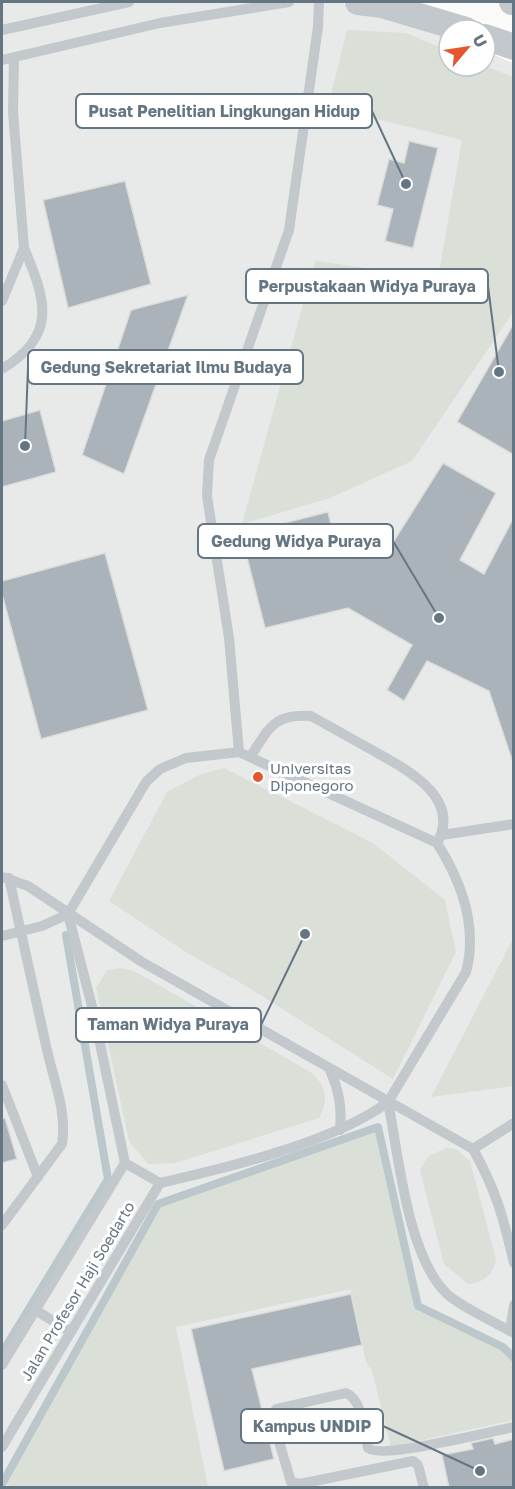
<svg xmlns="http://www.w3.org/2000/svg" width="515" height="1489" viewBox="0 0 515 1489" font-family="'Golos Text',sans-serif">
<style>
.built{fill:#e8e9e9}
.green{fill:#dadfd7}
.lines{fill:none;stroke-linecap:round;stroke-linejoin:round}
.stream{stroke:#bbc7cb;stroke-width:8}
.building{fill:#aab3b9;stroke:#dcdcda;stroke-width:1.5}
.service{stroke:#c3c8cc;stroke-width:10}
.tertiary{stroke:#c3c8cc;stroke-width:26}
.poi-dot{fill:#e4572e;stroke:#fff;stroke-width:2}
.labels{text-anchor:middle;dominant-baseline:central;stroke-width:6;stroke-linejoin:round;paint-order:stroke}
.poi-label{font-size:15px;fill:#657683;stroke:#fff;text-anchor:start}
.street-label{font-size:15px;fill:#657683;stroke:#fff}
.leader{fill:none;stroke:#657683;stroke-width:2}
.callout-dot{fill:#657683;stroke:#fff;stroke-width:2}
.callout{fill:#fff;stroke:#657683;stroke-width:2}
.callout-label{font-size:16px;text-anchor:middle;font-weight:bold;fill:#657683}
</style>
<rect width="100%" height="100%" fill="#fafaf8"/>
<!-- built -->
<polygon class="built" points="2,2 339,2 449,39 449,66 485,66 485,51 513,63 513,1487 2,1488"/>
<!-- green -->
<g class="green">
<polygon points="347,30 406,33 449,51 449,66 485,66 513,77 513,312 412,461 330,498 242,524 315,261 438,278 462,140 328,107"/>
<polygon points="224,768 373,843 445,900 456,952 393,1079 246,986 189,954 109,901 167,792 199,775"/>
<polygon points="513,939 513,1086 431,1097"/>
<path d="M121 968 134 971 312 1073C326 1087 329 1100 319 1118L175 1163 148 1164 129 1141 96 988 107 970Z"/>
<polygon points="378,1127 418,1306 503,1347 513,1358 513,1420 391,1447 372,1371 366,1361 351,1289 176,1327 208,1487 13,1488 3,1482 158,1204"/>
<path d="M446 1148 456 1149 470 1161 496 1259C494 1274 483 1283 468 1284L444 1264 420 1170 429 1156Z"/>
</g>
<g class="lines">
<!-- stream -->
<g class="stream">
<polyline points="2,1353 108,1179 66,935"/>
<polyline points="2,1484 158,1204 378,1127 418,1306 503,1347 514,1358"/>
</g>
</g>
<!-- building -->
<g class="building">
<polygon points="409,141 438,148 413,248 385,241 393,209 377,205 389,159 404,163"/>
<polygon points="125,181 151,284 68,308 43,200"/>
<polygon points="188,295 124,474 82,455 131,310"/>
<polygon points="514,323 514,455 457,422"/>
<polygon points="40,410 56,472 2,487 2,421"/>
<polygon points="443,463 496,493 460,560 484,574 514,517 514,766 489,691 427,661 404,701 387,690 412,645 348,608 265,628 241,534 328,512 335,542 361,535 387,552"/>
<polygon points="105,553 148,710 41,739 2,594 2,581"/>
<polygon points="5,1118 17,1159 2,1163 2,1119"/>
<polygon points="351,1294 362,1345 252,1369 274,1459 224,1471 191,1329"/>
<polygon points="493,1438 495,1444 514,1439 514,1488 449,1488 442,1455 473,1449 471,1443"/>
</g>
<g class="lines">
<!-- service -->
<g class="service">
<polyline points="2,30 129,2"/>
<polyline points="2,60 160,23 289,2"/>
<polyline points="2,301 24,248 13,112 14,58"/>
<path d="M2 369C58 335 46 300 24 248"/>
<polyline points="239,752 229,638 207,496 209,460 289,230 318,27 319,2"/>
<path d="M250 757C270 728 272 714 311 716 331 727 352 739 372 750 404 768 463 797 437 843"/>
<polyline points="442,835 514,824"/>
<path d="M2 877 28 886 142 962 473 1149C497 1192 503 1217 514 1263"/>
<polyline points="68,914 93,1010 125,1163"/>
<path d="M2 936 42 926 68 914 146 782 160 769 186 758 239 752 437 843C461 881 478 927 466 972L388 1102C335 1142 226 1168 160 1183L125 1163"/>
<path d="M330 1070C339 1091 342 1107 340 1130"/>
<polyline points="2,1085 38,1177"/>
<path d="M388 1102C399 1157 407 1254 446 1293 459 1306 496 1323 514 1333"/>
<polyline points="473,1149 514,1123"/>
<path d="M2 1225 62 1144C67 1111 54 1082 47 1050 34 993 22 935 9 878"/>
<polyline points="37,1311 69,1331"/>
<polyline points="510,1331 514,1305"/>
<polyline points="2,1365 125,1163"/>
<polyline points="2,1447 160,1183"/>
<path d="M424 1488 418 1465 413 1461 300 1484 291 1482 272 1418 276 1409 346 1393C363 1400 364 1432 368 1448 380 1460 491 1431 514 1427"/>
</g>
<!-- tertiary -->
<g class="tertiary">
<polyline points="358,2 382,5 466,30"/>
<polyline points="512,2 514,2"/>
<polyline points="485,37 514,47"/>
</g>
</g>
<!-- markers -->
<circle class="poi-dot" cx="258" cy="777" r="6"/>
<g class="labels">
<!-- poi labels -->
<g class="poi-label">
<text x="270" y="768">Universitas<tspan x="270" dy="17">Diponegoro</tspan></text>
</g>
<!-- street labels -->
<g class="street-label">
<text transform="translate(77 1291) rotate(-59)">Jalan Profesor Haji Soedarto</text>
</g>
</g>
<!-- callouts -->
<path class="leader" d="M406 184L372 111M499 372L488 286M25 446L28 367M439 618L393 541M305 934L261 1025M480 1471L383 1426"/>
<g class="callout-dot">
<circle cx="406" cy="184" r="6"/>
<circle cx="499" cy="372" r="6"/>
<circle cx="25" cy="446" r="6"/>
<circle cx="439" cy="618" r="6"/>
<circle cx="305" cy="934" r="6"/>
<circle cx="480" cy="1471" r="6"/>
</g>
<g class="callout">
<rect x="76" y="94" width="296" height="34" rx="6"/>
<rect x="246" y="269" width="242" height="34" rx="6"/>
<rect x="28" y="350" width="275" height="34" rx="6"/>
<rect x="198" y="524" width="195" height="34" rx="6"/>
<rect x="76" y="1008" width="185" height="34" rx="6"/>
<rect x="241" y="1409" width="142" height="34" rx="6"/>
</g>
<g class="callout-label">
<text x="224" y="117">Pusat Penelitian Lingkungan Hidup</text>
<text x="367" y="292">Perpustakaan Widya Puraya</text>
<text x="166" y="373">Gedung Sekretariat Ilmu Budaya</text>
<text x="296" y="547">Gedung Widya Puraya</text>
<text x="168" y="1030">Taman Widya Puraya</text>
<text x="312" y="1432">Kampus UNDIP</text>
</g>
<!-- border -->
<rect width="515" height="1489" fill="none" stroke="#657683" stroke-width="6"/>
<!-- north arrow -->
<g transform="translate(467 48) rotate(61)"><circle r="28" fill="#ffffff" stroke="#c1c8cd" stroke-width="1.5"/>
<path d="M0-4.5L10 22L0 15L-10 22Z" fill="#e4572e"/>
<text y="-9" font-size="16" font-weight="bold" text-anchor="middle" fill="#657683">U</text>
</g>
</svg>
